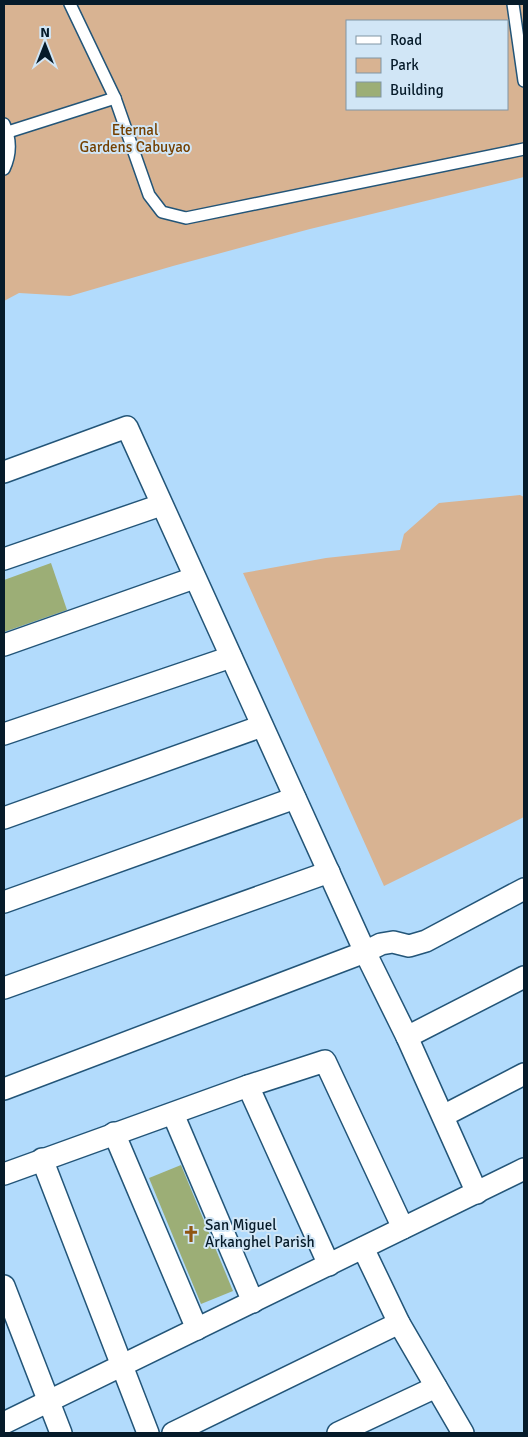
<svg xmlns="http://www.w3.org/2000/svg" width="528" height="1437" viewBox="0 0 528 1437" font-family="Signika,sans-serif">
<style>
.green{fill:#d8b392;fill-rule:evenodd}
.building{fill:#9cae76}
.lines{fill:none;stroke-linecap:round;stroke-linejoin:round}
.service-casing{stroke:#235578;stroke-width:14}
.minor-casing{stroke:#235578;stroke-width:24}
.service{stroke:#fff;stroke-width:11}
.minor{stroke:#fff;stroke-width:21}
.labels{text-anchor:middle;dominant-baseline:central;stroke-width:4;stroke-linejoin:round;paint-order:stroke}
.park-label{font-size:15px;fill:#744000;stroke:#d1e6f6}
.poi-label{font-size:15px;fill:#061b2a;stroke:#d1e6f6;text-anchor:start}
</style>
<rect width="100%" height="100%" fill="#b2dbfc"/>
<!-- green -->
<g class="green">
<path d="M4 4H524V177L310 229 173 266 70 296 19 293 4 301ZM347 21H507V109H347Z"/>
<polygon points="520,495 524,497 524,817 384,886 243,573 326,558 400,550 404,534 439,503"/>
</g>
<!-- building -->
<g class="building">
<polygon points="51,563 67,610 4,632 4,580"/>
<polygon points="181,1165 233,1291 201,1304 149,1178"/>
</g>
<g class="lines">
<!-- service casing -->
<g class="service-casing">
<g id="service">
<polyline points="513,4 524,81"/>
<polyline points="115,98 149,195 162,212 186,218 524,149"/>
<path d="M4 124C11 139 11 154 4 169"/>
<polyline points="8,132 115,98 70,4"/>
</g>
</g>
<!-- minor casing -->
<g class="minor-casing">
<g id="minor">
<polyline points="4,472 127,427 365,952 407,1037 477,1193"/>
<polyline points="4,559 161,505"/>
<polyline points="4,645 194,578"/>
<polyline points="4,734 231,657"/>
<polyline points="4,818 262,726"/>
<polyline points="4,902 295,798"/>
<polyline points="4,988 329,872"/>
<polyline points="407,1037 524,977"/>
<polyline points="248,1086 329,1265"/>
<polyline points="4,1089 365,952 381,944 393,942 409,946 426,941 524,889"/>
<polyline points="173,1114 253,1302"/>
<polyline points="443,1116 524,1074"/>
<polyline points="114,1133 197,1329"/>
<polyline points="42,1159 148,1433"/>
<polyline points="4,1174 248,1086 325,1061 403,1228"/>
<polyline points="363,1248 399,1323 463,1433"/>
<polyline points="4,1286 61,1433"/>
<polyline points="4,1423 524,1169"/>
<polyline points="173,1433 399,1323"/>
<polyline points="338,1433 436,1387"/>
</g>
</g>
<!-- service -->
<use href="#service" class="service"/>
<!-- minor -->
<use href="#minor" class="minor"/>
</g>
<!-- icons -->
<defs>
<g id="church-bare" transform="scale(1.35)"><path d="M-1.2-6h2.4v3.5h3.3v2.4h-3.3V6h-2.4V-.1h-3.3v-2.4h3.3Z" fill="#905613" stroke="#d1e6f6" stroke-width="2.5" paint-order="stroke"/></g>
</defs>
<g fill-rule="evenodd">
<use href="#church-bare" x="191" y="1234"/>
</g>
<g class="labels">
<!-- park labels -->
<g class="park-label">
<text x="135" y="130">Eternal<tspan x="135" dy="17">Gardens Cabuyao</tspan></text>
</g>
<!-- poi labels -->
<g class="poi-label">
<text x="205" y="1225">San Miguel<tspan x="205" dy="17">Arkanghel Parish</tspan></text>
</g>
</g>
<!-- border -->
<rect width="528" height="1437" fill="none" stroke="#061b2a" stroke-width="10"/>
<!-- legend -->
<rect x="346" y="20" width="162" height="90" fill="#d1e6f6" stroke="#8095a4"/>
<rect x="356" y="36" width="25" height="8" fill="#ffffff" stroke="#8095a4"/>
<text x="390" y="45" font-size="15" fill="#061b2a">Road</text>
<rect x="356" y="58" width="25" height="15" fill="#d8b392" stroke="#8095a4"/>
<text x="390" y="70" font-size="15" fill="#061b2a">Park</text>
<rect x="356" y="82" width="25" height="15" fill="#9cae76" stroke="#8095a4"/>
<text x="390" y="95" font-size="15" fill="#061b2a">Building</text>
<!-- north arrow -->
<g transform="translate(45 45)" stroke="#d1e6f6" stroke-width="4" paint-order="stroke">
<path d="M0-4L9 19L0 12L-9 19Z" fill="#061b2a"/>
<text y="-8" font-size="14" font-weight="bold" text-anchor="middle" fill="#061b2a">N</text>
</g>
</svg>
